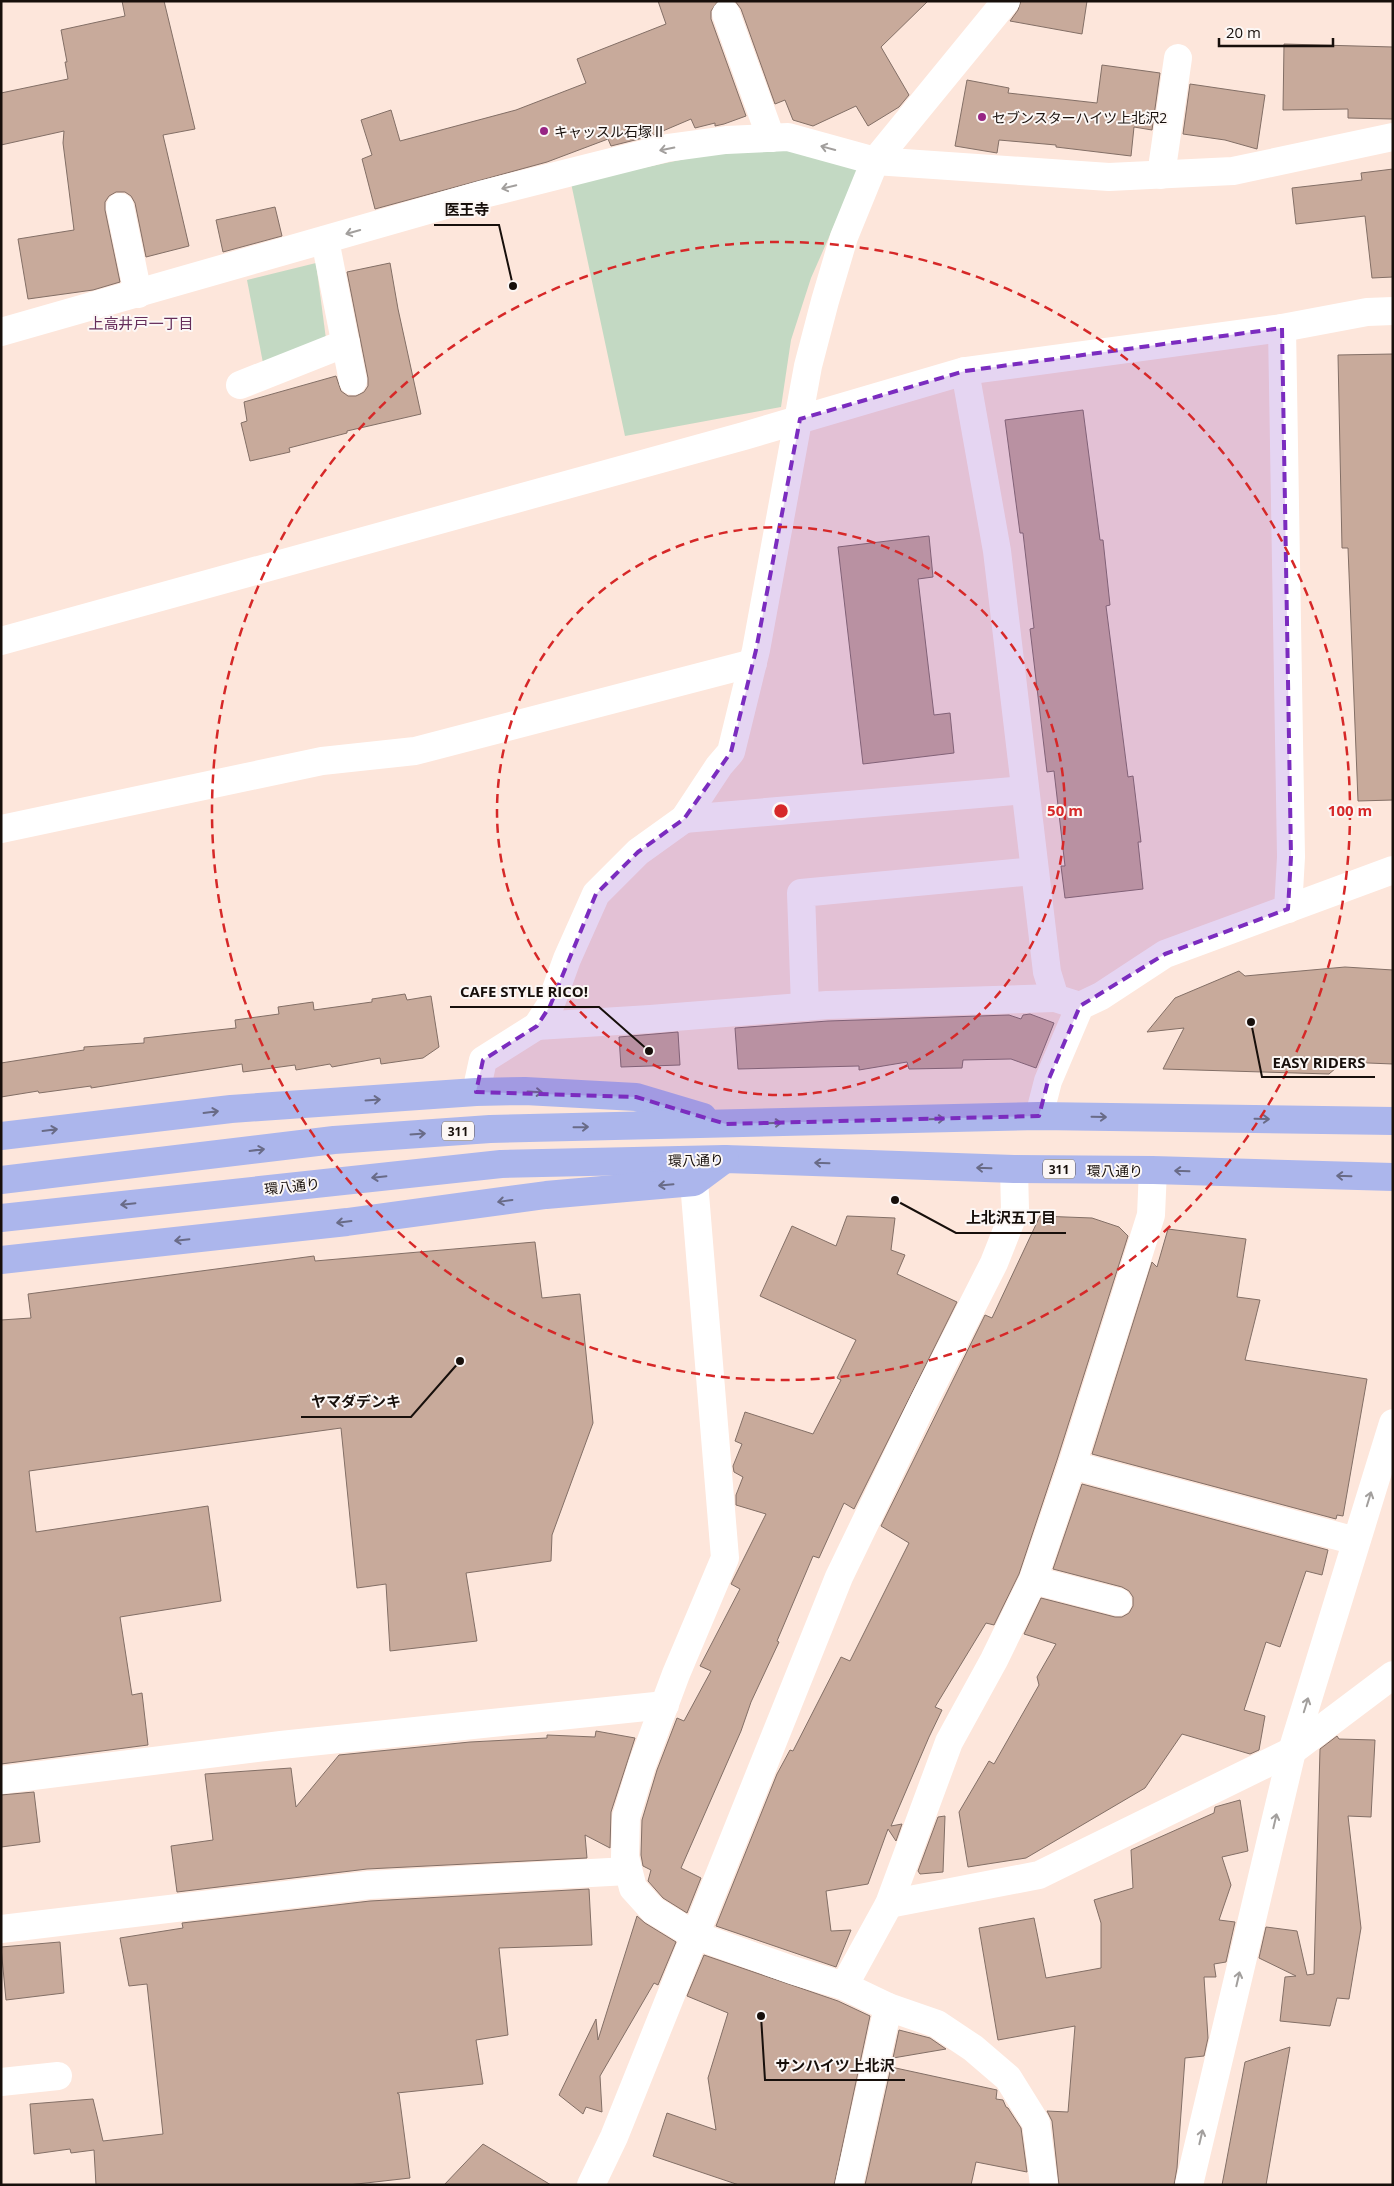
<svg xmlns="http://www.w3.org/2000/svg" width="1394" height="2186" viewBox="0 0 1394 2186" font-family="'Open Sans','Noto Sans JP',sans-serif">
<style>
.green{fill:#c3d9c3}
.building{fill:#c8aa9b;stroke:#836f66}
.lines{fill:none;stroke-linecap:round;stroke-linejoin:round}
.minor{stroke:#fff;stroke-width:28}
.major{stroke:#acb6ec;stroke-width:28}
.oneway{stroke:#a29f9d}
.oneway2{stroke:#696b87}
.marked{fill:#7b2cbf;fill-opacity:0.2;stroke:#7b2cbf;stroke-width:4;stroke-dasharray:10 6;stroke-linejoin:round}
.ring{fill:none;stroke:#d62828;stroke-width:2.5;stroke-dasharray:9 6}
.poi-dot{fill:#972584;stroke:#fcf7f5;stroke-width:2}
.labels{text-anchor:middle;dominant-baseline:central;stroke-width:4;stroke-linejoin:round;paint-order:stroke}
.shield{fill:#fcf7f5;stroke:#5c5551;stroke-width:1}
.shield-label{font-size:12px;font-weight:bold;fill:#170f0b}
.poi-label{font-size:14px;fill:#170f0b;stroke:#fcf7f5;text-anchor:start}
.street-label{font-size:14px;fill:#170f0b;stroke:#fcf7f5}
.neighbourhood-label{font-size:15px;fill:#642c59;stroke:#fcf7f5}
.centre{fill:#d62828;stroke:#fcf7f5;stroke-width:2.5}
.ring-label{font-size:15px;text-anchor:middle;font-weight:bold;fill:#d62828;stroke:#fcf7f5;stroke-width:4;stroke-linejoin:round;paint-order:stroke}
.leader{fill:none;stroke:#170f0b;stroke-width:2}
.callout-dot{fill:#170f0b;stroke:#fcf7f5;stroke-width:2}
.callout-label{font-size:15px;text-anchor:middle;font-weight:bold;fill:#170f0b;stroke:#fcf7f5;stroke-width:4;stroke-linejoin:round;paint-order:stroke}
</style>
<rect width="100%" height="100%" fill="#fde6db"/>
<!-- green -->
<g class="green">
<polygon points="786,149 862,162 811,278 791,340 781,407 625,436 571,183 704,155"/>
<polygon points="316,263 326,339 263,363 247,280"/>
</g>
<!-- building -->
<g class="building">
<polygon points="122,1 164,1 195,129 163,135 189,246 146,257 135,203 131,196 125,192 116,192 109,196 105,202 105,210 120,282 93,290 28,299 18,239 74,230 63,143 64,131 1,145 1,93 68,79 65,62 67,62 61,30 125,16"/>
<polygon points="658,1 718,1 711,11 711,19 746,116 724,124 715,126 715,123 695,128 691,119 651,136 611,146 608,139 547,162 375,209 362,159 372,155 361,120 391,110 400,141 516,110 586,83 577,59 666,24"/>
<polygon points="735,1 928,1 881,47 909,95 899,107 868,126 856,106 813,126 793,120 785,100 775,104 741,9"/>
<polygon points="1021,1 1087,1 1082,34 1010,21 1018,10"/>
<polygon points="1284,44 1393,47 1393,119 1348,118 1348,109 1283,110"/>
<polygon points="1102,65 1160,73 1152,130 1134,127 1131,156 1056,147 1056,145 999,140 997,153 955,146 967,80 1009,88 1008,93 1097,103"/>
<polygon points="1190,84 1265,95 1257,149 1225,140 1183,134"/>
<polygon points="1393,169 1393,277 1372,278 1365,216 1296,224 1292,188 1362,180 1361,173"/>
<polygon points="275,207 282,236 223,252 216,220"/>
<polygon points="390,263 398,309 421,414 347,431 347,433 289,448 290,452 250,461 241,423 247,421 244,402 336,376 341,391 348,396 356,396 364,392 368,386 368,378 347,272"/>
<polygon points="1393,354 1393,800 1358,801 1348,548 1342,548 1338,355"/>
<polygon points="1083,410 1100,540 1103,540 1110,605 1106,606 1128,777 1133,776 1141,842 1138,842 1143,889 1065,898 1061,866 1065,866 1054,771 1047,772 1030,629 1034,628 1023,533 1020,533 1005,420"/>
<polygon points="929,536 933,577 918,579 934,715 950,713 954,753 863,764 838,547"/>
<polygon points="1345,967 1393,970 1393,1064 1343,1062 1329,1074 1163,1069 1184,1028 1147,1032 1175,998 1239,971 1245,976"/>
<polygon points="405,994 407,1000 431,996 439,1047 423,1058 381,1064 380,1058 332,1067 330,1064 296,1070 295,1065 243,1072 242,1064 91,1088 91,1086 39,1093 38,1091 1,1097 1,1063 84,1050 84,1047 144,1043 144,1038 236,1028 235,1020 279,1014 278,1007 313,1002 314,1010 372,1002 372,999"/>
<polygon points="1030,1014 1054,1023 1036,1068 1011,1059 963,1060 962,1068 909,1069 907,1062 859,1070 859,1066 738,1069 735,1028 828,1021 1009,1015 1021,1019 1023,1015"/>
<polygon points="678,1032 680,1065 621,1067 619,1037"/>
<polygon points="847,1216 895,1218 891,1250 905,1255 897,1274 957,1302 854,1509 844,1503 819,1558 813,1556 777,1641 779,1642 751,1702 741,1731 681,1868 701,1878 687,1913 663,1898 648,1881 651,1870 643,1866 641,1855 642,1820 657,1770 677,1718 684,1721 711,1671 700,1666 740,1589 731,1584 766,1514 736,1505 736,1495 743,1477 734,1472 733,1466 742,1444 735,1441 745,1412 813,1434 841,1380 837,1378 856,1340 760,1296 792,1226 836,1246"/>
<polygon points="1040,1216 1092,1218 1119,1227 1128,1236 1057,1460 1019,1574 994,1625 986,1623 935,1707 942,1710 929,1737 891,1826 902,1824 896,1841 888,1829 868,1884 826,1891 831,1931 851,1930 836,1967 716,1926 777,1774 790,1750 793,1751 841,1657 850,1661 909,1543 881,1526 985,1315 992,1318"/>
<polygon points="1168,1229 1246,1239 1237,1297 1260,1300 1245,1360 1367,1379 1343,1516 1337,1515 1336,1519 1092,1454 1152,1262 1157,1267"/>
<polygon points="535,1242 542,1298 580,1294 593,1423 552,1535 551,1561 466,1573 477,1641 390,1651 386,1584 357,1588 341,1428 29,1471 36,1532 208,1506 221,1601 120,1617 132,1695 142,1693 148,1745 1,1764 1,1320 31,1318 28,1294 314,1256 315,1261"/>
<polygon points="1082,1484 1328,1550 1322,1575 1306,1571 1280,1647 1266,1642 1244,1710 1265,1716 1259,1750 1250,1754 1182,1734 1145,1788 1026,1858 968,1867 959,1812 989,1761 994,1764 1039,1685 1037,1677 1056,1644 1024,1634 1041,1598 1115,1617 1122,1617 1129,1613 1133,1606 1133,1597 1129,1591 1122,1587 1053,1569"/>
<polygon points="596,1731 635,1738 611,1812 610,1848 585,1835 587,1858 367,1869 177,1892 171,1846 213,1840 205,1774 291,1768 296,1807 339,1755 470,1742 547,1738 547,1735 595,1737"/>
<polygon points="1337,1736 1339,1739 1375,1740 1371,1817 1348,1816 1361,1928 1349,1999 1337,1998 1330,2026 1280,2021 1285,1977 1296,1976 1259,1958 1266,1927 1297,1931 1307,1975 1314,1974 1320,1749"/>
<polygon points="34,1792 40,1842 1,1847 1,1795"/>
<polygon points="1240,1800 1248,1851 1222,1857 1231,1885 1219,1920 1235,1922 1226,1962 1214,1964 1216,1977 1204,1977 1208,2038 1204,2056 1185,2058 1177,2168 1174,2185 1059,2185 1052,2121 1047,2111 1068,2112 1075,2026 998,2040 979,1928 1034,1918 1046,1978 1101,1968 1101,1923 1094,1900 1133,1888 1131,1850 1214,1813 1215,1807"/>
<polygon points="945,1816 943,1872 920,1874 918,1871 938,1817"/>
<polygon points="589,1889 592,1945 499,1948 508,2035 476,2040 483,2084 397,2093 399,2094 410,2178 348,2185 96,2185 94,2150 71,2153 70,2149 34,2154 30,2104 93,2099 103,2141 163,2134 147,1984 129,1986 120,1938 183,1928 182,1923 370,1901"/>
<polygon points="637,1916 645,1923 676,1942 658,1985 654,1983 600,2076 602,2112 586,2107 583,2114 559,2095 596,2019 598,2040"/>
<polygon points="60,1942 64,1993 6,2000 1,1947"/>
<polygon points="704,1955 838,2001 870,2016 834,2185 739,2185 653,2156 667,2113 716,2130 708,2078 728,2013 687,1996"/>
<polygon points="899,2030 930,2038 946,2049 893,2058"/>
<polygon points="1290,2047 1266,2185 1222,2185 1245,2062"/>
<polygon points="891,2067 997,2090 996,2099 1003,2100 1006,2107 1008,2108 1021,2128 1027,2172 976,2162 971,2185 865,2185"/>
<polygon points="483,2144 551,2185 444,2185"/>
</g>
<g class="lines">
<!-- minor -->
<g class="minor">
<polyline points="726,14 771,138"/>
<polyline points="1161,175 1178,58"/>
<polyline points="120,207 138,294"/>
<polyline points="325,240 353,381"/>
<polyline points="1282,328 1291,857 1288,909"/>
<polyline points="1,332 484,194 667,148 726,140 788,137 875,161 1109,177 1233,171 1393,137"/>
<polyline points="965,371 997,551 1047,972 1055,998 1080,1006"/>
<polyline points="240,385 346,343"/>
<polyline points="1,641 744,436 965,371 1282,328 1367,312 1393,311"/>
<polyline points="684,819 1025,790"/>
<polyline points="1,829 322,761 415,751 753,663"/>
<polyline points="805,1007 801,893 1034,871"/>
<polyline points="537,1026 650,1019 827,1005 1055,998"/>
<polyline points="476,1092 483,1060 537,1026 550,1006 567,959 596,894 638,852 684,819 719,766 731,752 756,650 808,366 825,301 844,237 875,161 1006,1"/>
<polyline points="1039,1116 1048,1081 1080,1006 1101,996 1165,954 1393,870"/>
<polyline points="694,1182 725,1558 676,1674 642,1765 626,1817 625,1857 633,1888 653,1910 694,1935 792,1970 844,1986 888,2007 937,2024 973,2048 1008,2078 1036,2123 1044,2185"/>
<polyline points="1072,1465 1356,1541"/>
<polyline points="1033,1580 1118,1602"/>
<polyline points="1,1780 281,1745 665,1705"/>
<polyline points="889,1904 1039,1875 1292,1751 1393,1675"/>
<polyline points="1,1929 369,1885 628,1871"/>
<polyline points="844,1986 889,1904 949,1742 994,1660 1033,1580 1072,1465 1151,1215 1153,1170"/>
<polyline points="1,2082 58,2076"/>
<polyline points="591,2185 614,2137 839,1577 924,1401 994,1263 1015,1210 1014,1169"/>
<polyline points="849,2185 888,2007"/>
<polyline points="1189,2185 1292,1751 1393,1423"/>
</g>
<!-- major -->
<g class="major">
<polyline points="1,1136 231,1109 476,1092 525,1091 636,1097 703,1117"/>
<polyline points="1,1180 334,1140 490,1129 1039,1116 1393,1121"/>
<polyline points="1,1218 501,1164 725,1159 1014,1169 1153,1170 1393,1177"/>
<polyline points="1,1260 347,1222 546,1195 694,1182 725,1159"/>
</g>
</g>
<!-- one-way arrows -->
<defs><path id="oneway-shaft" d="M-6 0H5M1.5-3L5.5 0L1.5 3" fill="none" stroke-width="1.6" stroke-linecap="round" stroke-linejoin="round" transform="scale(1.25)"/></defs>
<g class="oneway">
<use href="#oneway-shaft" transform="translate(828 148) rotate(-165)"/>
<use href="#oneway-shaft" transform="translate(667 149) rotate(169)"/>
<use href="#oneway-shaft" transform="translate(509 187) rotate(166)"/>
<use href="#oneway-shaft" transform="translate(353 232) rotate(164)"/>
<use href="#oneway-shaft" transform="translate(1369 1499) rotate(-73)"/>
<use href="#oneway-shaft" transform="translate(1306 1705) rotate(-73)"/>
<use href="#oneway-shaft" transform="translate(1275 1821) rotate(-77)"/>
<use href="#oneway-shaft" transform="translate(1238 1979) rotate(-77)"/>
<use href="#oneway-shaft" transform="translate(1201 2137) rotate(-77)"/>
</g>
<g class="oneway2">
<use href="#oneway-shaft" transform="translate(535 1092) rotate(3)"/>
<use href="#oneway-shaft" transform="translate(373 1100) rotate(-4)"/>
<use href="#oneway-shaft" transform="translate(211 1112) rotate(-7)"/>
<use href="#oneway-shaft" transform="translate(1099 1117) rotate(1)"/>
<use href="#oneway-shaft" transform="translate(937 1119) rotate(-2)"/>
<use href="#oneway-shaft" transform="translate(1262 1119) rotate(1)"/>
<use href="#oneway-shaft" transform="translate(774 1123) rotate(-2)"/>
<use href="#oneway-shaft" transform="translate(581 1127) rotate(-1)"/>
<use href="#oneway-shaft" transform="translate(50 1130) rotate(-7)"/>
<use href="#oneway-shaft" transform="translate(418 1134) rotate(-4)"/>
<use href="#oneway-shaft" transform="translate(257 1150) rotate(-7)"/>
<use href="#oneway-shaft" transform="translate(822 1163) rotate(-178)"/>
<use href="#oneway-shaft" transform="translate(984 1168) rotate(-178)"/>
<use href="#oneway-shaft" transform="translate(1182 1171) rotate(-178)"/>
<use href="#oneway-shaft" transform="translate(1344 1176) rotate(-178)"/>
<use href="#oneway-shaft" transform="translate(379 1177) rotate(174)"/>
<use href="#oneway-shaft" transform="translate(666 1185) rotate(175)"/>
<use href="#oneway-shaft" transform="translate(505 1201) rotate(172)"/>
<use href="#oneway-shaft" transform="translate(128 1204) rotate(174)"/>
<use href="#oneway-shaft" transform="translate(344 1222) rotate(173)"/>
<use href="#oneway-shaft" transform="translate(182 1240) rotate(174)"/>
</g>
<!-- marked area -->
<path class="marked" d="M1282 328 1291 857 1288 909 1165 954 1080 1006 1048 1081 1039 1116 726 1124 636 1097 476 1092 483 1060 537 1026 550 1006 596 894 638 852 684 819 731 752 756 650 800 419 965 371Z"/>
<!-- distance rings -->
<g class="ring">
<circle cx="781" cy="811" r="284"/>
<circle cx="781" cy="811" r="569"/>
</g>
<!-- markers -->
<g class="poi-dot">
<circle cx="982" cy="117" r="5"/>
<circle cx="544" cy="131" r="5"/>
</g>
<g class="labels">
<!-- shield labels -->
<g class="shield">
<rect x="442" y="1121.5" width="32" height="19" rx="4"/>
<rect x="1043" y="1159.5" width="32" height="19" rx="4"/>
</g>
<g class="shield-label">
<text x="458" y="1131">311</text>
<text x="1059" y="1169">311</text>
</g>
<!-- poi labels -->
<g class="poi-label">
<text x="992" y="117">セブンスターハイツ上北沢2</text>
<text x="554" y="131">キャッスル石塚Ⅱ</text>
</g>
<!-- street labels -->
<g class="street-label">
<text transform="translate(696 1160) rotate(-1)">環八通り</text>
<text x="1115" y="1170">環八通り</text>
<text transform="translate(292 1186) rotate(-6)">環八通り</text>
</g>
<!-- neighbourhood labels -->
<g class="neighbourhood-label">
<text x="141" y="323">上高井戸一丁目</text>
</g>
</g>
<circle cx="781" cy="811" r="8" class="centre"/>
<g class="ring-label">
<text x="1065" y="816">50 m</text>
<text x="1350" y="816">100 m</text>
</g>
<!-- callouts -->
<path class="leader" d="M513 286L499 225H434M649 1051L599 1007H450M1251 1022L1262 1077H1375M895 1200L956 1233H1066M460 1361L411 1417H301M761 2016L765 2080H905"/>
<g class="callout-dot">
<circle cx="513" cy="286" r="5"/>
<circle cx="649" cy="1051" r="5"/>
<circle cx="1251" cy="1022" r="5"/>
<circle cx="895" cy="1200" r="5"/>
<circle cx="460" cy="1361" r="5"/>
<circle cx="761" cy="2016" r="5"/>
</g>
<g class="callout-label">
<text x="467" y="215">医王寺</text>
<text x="524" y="997">CAFE STYLE RICO!</text>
<text x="1319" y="1068">EASY RIDERS</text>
<text x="1011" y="1223">上北沢五丁目</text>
<text x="356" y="1407">ヤマダデンキ</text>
<text x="835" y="2071">サンハイツ上北沢</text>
</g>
<!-- border -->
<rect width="1394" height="2186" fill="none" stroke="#170f0b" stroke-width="5"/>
<!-- scale -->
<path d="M1219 38v8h114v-8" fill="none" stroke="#170f0b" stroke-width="2.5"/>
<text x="1226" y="38" font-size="15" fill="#170f0b" stroke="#fcf7f5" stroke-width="4" paint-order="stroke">20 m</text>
</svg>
